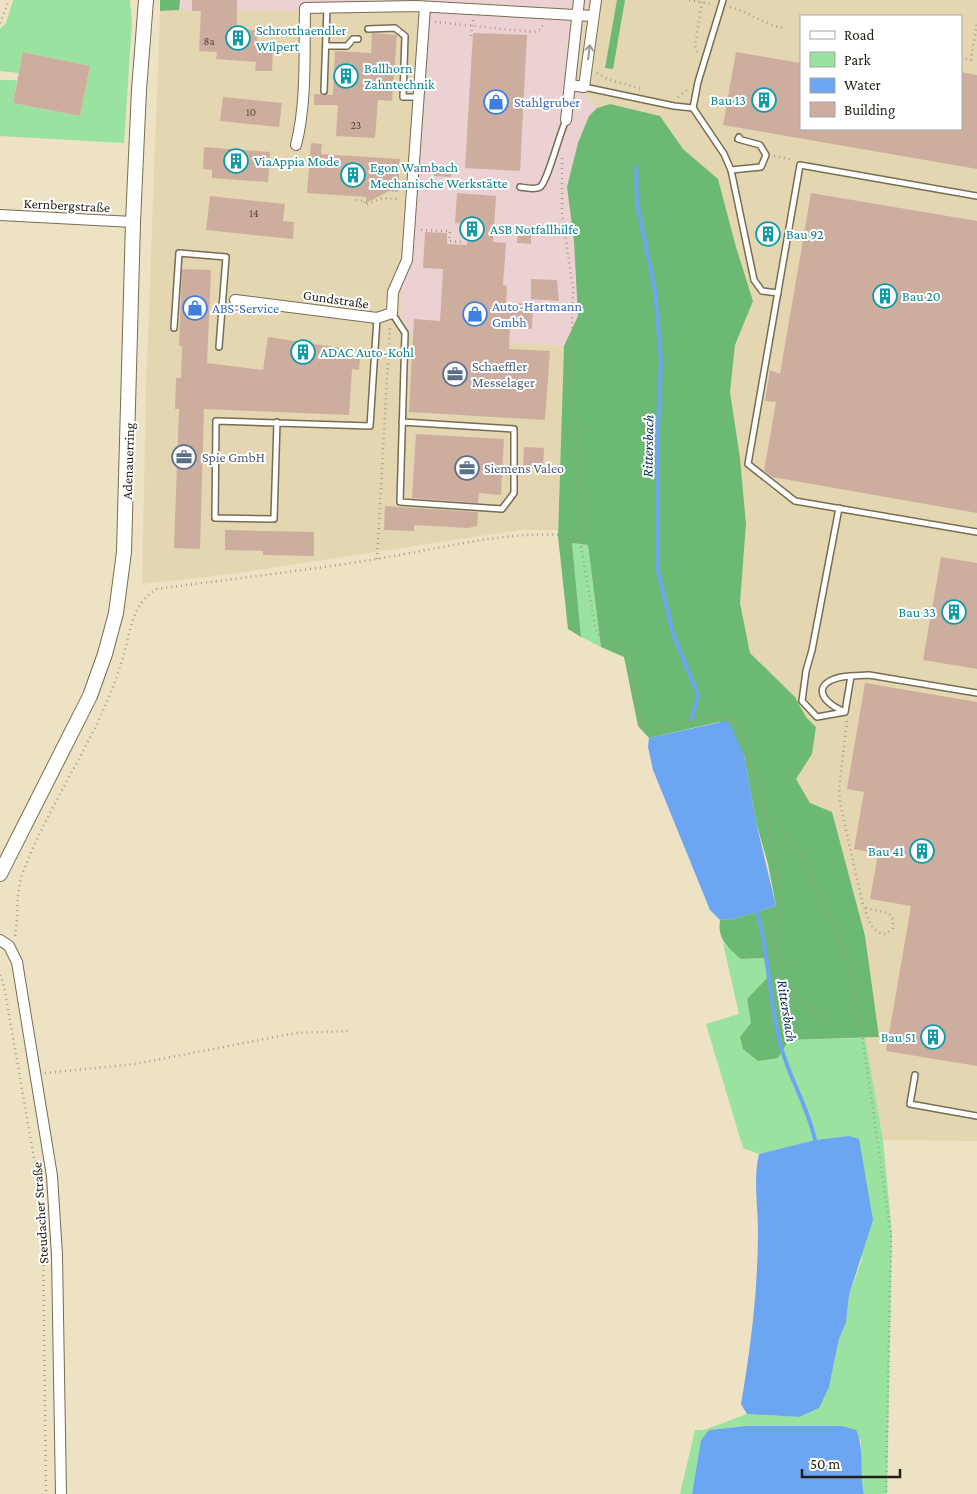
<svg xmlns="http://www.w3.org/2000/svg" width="977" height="1494" viewBox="0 0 977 1494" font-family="'Crimson Pro',serif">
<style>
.commercial{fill:#ecd1d2}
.built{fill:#e4d6b1;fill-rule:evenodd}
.green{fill:#99e29f}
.forest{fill:#6bb973}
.water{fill:#6ca5f1}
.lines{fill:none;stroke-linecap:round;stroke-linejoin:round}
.stream{stroke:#6ca5f1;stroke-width:4}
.building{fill:#cdae9e}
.lane-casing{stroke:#776d51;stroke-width:8}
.street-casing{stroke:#776d51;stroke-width:12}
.secondary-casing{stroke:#776d51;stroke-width:16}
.path{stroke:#a79e86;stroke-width:2.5;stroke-dasharray:1 4;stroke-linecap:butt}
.lane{stroke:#fff;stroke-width:5}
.street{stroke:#fff;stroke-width:10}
.secondary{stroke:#fff;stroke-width:14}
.oneway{stroke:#9c9a95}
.labels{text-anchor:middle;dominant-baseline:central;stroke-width:4;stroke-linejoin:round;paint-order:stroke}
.number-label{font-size:11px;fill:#4e4336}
.culture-label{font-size:14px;fill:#0d838f;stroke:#fff;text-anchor:start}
.shop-label{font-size:14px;fill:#366cbe;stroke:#fff;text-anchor:start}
.street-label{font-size:14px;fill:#231f14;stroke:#fff}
.service-label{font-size:14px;fill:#4e5e75;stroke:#fff;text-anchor:start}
.water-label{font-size:15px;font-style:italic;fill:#0d3362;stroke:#fff}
</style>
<rect width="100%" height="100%" fill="#ede2c3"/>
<!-- commercial -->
<polygon class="commercial" points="180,0 589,0 584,18 576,84 597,108 589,116 567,187 574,241 578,316 564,346 399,335 422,13 179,10"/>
<!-- built -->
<g class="built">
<path d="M589 0H977V1141L883 1140 865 1038 879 1037 810 803 796 779 812 754 816 727 806 717 795 697 750 653 740 603 746 524 740 458 730 392 735 345 753 300 736 247 718 179 683 149 660 116 610 104 597 108 576 84 584 18ZM801 16H961V129H801Z"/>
<polygon points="179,10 422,12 399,334 564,346 558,530 520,530 231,574 142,584 146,391 160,11"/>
</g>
<!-- green -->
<g class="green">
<polygon points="13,0 130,0 132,22 124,143 0,136 0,80 17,80 13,103 80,116 90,66 23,52 19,73 0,71 0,29 6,23"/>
<polygon points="572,543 588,545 601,647 581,637"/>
<polygon points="723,943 741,959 764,958 767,978 747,999 751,1023 778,1058 788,1040 865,1038 883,1140 892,1234 887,1494 864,1494 860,1478 861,1440 842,1426 746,1426 709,1430 701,1440 692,1494 680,1494 695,1430 704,1430 747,1414 799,1417 829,1387 839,1339 846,1323 849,1295 862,1259 849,1136 815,1140 759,1154 743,1148 706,1024 739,1014"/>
</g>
<!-- forest -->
<g class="forest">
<polygon points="160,0 180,0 179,10 160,11"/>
<polygon points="617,0 625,0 613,69 605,68"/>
<path d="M610 104 660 116 683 149 718 179 736 247 753 301 735 345 730 392 740 458 746 524 740 603 750 653 795 697 806 717 816 727 812 754 796 779 810 803 832 812 865 936 879 1037 789 1040 778 1058 758 1061 743 1049 740 1037 751 1023 747 999 767 978 764 958 741 959C728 948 717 939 720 920L734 919 776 906 768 864 756 822 744 755 719 722 649 738 638 726 624 657 601 647 588 545 572 543 581 637 568 629 558 536 564 346 578 316 574 241 567 187 578 143 589 116 597 108Z"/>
</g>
<!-- water -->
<g class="water">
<polygon points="726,721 730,724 744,755 756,822 776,906 734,919 720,920 710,910 653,770 648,747 649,738"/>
<path d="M849 1136 859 1139 873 1220 849 1295 846 1323 839 1339 829 1387 819 1408 799 1417 747 1414 741 1404C751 1347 758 1288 758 1231 758 1205 753 1180 759 1154L815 1140Z"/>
<path d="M746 1426H842L856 1430C865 1449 859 1473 864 1494H692L701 1440 709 1430Z"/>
</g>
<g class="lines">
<!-- stream -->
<g class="stream">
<polyline points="636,168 637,203 655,291 661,361 658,429 658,571 673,634 698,695 692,719"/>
<path d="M757 911C769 954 769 999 780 1043 788 1076 808 1106 815 1140"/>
</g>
</g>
<!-- building -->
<g class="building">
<polygon points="192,0 237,0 237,29 258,30 257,45 273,46 272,71 255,71 256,62 216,59 217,52 199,51 201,11 192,11"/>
<polygon points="372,33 397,35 392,101 378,100 375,138 336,136 338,105 314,105 314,94 333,95 335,51 371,53"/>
<polygon points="473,33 527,35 520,171 465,168"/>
<polygon points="23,52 90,66 80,116 13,103"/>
<polygon points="736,52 801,63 801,129 961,129 961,72 977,75 977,169 723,125"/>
<polygon points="223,97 282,103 279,127 220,121"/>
<polygon points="311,143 322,144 321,154 400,159 398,192 389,191 366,203 366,197 307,193"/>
<polygon points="204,147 270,152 268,182 212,178 212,170 203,169"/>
<polygon points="435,165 452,166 451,177 434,176"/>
<polygon points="457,193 496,196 493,242 506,243 503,285 507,286 506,303 533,304 532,329 510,327 509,349 550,351 545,420 409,412 414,319 440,321 443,269 423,268 425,232 447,233 447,244 467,245 468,224 455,223"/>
<polygon points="811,193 977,221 977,513 772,477 764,471 776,402 765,401 770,370 780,374"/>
<polygon points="210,196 285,204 283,221 294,222 293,239 206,230"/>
<polygon points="518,226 531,226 531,244 517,243"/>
<polygon points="762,226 777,228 774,243 760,241"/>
<polygon points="182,269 211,270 207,363 263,370 268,337 341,348 340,357 360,359 359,370 352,369 349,415 204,409 200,549 174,548 179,409 175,409 176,378 181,378 182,346 179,346"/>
<polygon points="531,279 557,280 559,301 531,299"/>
<polygon points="416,434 504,439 501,495 479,493 478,503 412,498"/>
<polygon points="524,447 544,448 543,469 523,468"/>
<polygon points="385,506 478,512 477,526 468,528 414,525 414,531 384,530"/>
<polygon points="225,530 314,532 314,556 263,555 263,551 225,550"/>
<polygon points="941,557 977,563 977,669 923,660"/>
<polygon points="865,683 977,702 977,1066 886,1051 911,906 870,899 878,854 854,849 864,792 847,789"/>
</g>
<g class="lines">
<!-- lane casing -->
<g class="lane-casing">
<g id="lane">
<polyline points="368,29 395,28 405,36 403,97 417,97"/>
<polyline points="326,46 347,46 353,39 358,39"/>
<polyline points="584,87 674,106 693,108 698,82 723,0"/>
<polyline points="324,91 327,8"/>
<polyline points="693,108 724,154 731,170 754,280 762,291 778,293"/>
<polyline points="731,170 761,167 766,155 760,145 738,139 739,137"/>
<path d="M520 187C526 188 535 190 540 187 547 183 560 132 566 120"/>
<polyline points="977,196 800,165 748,464 795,501 977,532"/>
<polyline points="392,313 405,333 400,502 502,509 514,493 514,429 402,422"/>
<polyline points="174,328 179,253 226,257 219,347"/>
<polyline points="277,422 274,519 215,518 216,421 370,426 377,318"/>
<path d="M839 508 812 650 806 671 802 701 817 717 845 712 851 676C816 678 812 698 845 712"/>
<polyline points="851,676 869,675 977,693"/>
<polyline points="915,1075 910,1104 977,1116"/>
</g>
</g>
<!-- street casing -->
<g class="street-casing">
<g id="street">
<polyline points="570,85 584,87 596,0"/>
<polyline points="566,120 579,0"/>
<path d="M296 145C307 102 304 52 305 8L416 6 593 16"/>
<polyline points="0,215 133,222"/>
<polyline points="235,300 377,318 392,313 393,292 407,260 425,7"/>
<polyline points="0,940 9,946 17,962 52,1176 57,1255 61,1494"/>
</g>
</g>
<!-- secondary casing -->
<g class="secondary-casing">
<polyline id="secondary" points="0,874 90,696 105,654 116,613 124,552 133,222 139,90 146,0"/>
</g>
<!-- path -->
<g class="path">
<polyline points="689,0 712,4"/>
<path d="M730 7C749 12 765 25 784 28"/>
<polyline points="435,22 534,32 541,29 543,24"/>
<polyline points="0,23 9,0"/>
<polyline points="471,36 473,20"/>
<polyline points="697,52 695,46 702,2"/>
<polyline points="961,58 971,60 977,23"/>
<polyline points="597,73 607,79 643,89"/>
<polyline points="678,97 687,90"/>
<polyline points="774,156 793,160"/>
<path d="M562 158V214L573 289 571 369 582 512 579 536 595 626C605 651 611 642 629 656L643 726 649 728C669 725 721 710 736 723 755 776 774 832 779 889 780 896 782 905 781 912 778 934 761 934 783 955L784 965 780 977 785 989 829 1020"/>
<polyline points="356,200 365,201 365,205 382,198 400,199"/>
<polyline points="421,230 450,231 449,241 463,242"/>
<polyline points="377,559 390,326"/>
<path d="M847 721 839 789 840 803 862 901C867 914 870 934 886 934L893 928V919L889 913 865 908"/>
<polyline points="766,812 800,852 846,954 862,1034 891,1235 886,1494"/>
<path d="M15 936C19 915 15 893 23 872 51 799 99 736 122 661 130 635 131 603 157 589 230 579 304 571 376 559 448 548 505 529 579 536"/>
<polyline points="0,975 4,986 35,1164 42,1225"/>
<polyline points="45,1073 135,1064 296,1033 350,1031"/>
<polyline points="43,1240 46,1494"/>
</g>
<!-- lane -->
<use href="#lane" class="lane"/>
<!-- street -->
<use href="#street" class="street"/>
<!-- secondary -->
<use href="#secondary" class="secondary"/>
</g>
<!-- one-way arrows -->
<defs><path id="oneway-shaft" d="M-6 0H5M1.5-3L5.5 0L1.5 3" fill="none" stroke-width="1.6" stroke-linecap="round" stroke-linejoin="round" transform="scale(1.25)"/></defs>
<use class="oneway" href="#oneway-shaft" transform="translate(589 52) rotate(-83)"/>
<!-- icons -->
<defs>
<g id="building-ring" transform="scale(1.25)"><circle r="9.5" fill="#fff" stroke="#0f9aa8" stroke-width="1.5"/><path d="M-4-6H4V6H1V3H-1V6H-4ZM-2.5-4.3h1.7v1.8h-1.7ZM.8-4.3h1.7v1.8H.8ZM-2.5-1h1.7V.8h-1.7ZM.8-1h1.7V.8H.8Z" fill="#0f9aa8"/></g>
<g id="shop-ring" transform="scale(1.25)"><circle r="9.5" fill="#fff" stroke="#3f7fe0" stroke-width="1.5"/><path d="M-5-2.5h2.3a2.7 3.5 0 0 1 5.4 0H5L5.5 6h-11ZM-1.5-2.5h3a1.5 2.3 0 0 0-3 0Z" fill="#3f7fe0"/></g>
<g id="office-ring" transform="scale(1.25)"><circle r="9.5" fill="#fff" stroke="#5c6f8a" stroke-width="1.5"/><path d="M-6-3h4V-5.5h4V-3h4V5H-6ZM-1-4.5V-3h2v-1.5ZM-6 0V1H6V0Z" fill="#5c6f8a"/></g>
</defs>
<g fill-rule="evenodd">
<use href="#building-ring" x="238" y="38"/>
<use href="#building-ring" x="346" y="76"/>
<use href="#building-ring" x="764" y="100"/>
<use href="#shop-ring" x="496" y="102"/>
<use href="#building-ring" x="236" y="161"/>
<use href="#building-ring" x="353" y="175"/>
<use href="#building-ring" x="472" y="229"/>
<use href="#building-ring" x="768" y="234"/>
<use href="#building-ring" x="885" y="296"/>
<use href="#shop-ring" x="195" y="308"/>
<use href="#shop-ring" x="475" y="314"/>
<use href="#building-ring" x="303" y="352"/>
<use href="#office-ring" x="455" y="374"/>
<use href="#office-ring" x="184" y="457"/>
<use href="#office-ring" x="467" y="468"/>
<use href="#building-ring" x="954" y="612"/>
<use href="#building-ring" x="922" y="851"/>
<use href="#building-ring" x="933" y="1037"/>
</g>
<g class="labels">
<!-- number labels -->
<g class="number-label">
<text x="209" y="41">8a</text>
<text x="251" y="112">10</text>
<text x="356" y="125">23</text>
<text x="254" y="213">14</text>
</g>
<!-- culture labels -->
<g class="culture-label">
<text x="256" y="30">Schrotthaendler<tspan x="256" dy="16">Wilpert</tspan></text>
<text x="364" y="68">Ballhorn<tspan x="364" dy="16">Zahntechnik</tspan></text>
<text x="746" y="100" text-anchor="end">Bau 13</text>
<text x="254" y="161">ViaAppia Mode</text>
<text x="370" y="167">Egon Wambach<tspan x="370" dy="16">Mechanische Werkstätte</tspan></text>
<text x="490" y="229">ASB Notfallhilfe</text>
<text x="786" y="234">Bau 92</text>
<text x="902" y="296">Bau 20</text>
<text x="320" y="352">ADAC Auto-Kohl</text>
<text x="936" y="612" text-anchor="end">Bau 33</text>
<text x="904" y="851" text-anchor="end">Bau 41</text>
<text x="916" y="1037" text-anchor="end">Bau 51</text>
</g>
<!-- shop labels -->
<g class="shop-label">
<text x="514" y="102">Stahlgruber</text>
<text x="492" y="306">Auto-Hartmann<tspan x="492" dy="16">Gmbh</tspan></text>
<text x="212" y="308">ABS-Service</text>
</g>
<!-- street labels -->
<g class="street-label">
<text transform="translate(67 205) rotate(3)">Kernbergstraße</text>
<text transform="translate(336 299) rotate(8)">Gundstraße</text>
<text transform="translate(128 461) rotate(-88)">Adenauerring</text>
<text transform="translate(40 1213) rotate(-94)">Steudacher Straße</text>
</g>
<!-- service labels -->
<g class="service-label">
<text x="472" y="366">Schaeffler<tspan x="472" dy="16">Messelager</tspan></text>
<text x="202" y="457">Spie GmbH</text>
<text x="484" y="468">Siemens Valeo</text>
</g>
<!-- water labels -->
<g class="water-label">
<text transform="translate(648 446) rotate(-89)">Rittersbach</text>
<text transform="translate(787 1011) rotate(81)">Rittersbach</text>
</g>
</g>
<!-- legend -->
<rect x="800" y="15" width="162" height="115" fill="#ffffff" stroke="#a7a5a1"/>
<rect x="810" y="31" width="25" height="8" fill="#ffffff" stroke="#a7a5a1"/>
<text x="844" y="40" font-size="15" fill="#231f14">Road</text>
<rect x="810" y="52" width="25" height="15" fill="#99e29f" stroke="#a7a5a1"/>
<text x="844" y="65" font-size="15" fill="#231f14">Park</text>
<rect x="810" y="78" width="25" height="15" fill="#6ca5f1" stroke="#a7a5a1"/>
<text x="844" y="90" font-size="15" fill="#231f14">Water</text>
<rect x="810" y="102" width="25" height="15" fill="#cdae9e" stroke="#a7a5a1"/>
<text x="844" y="115" font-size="15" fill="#231f14">Building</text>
<!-- scale -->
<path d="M802 1469v8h98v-8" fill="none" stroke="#231f14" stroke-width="2.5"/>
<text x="810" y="1469" font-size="15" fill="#231f14" stroke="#ffffff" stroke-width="4" paint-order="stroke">50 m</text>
</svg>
